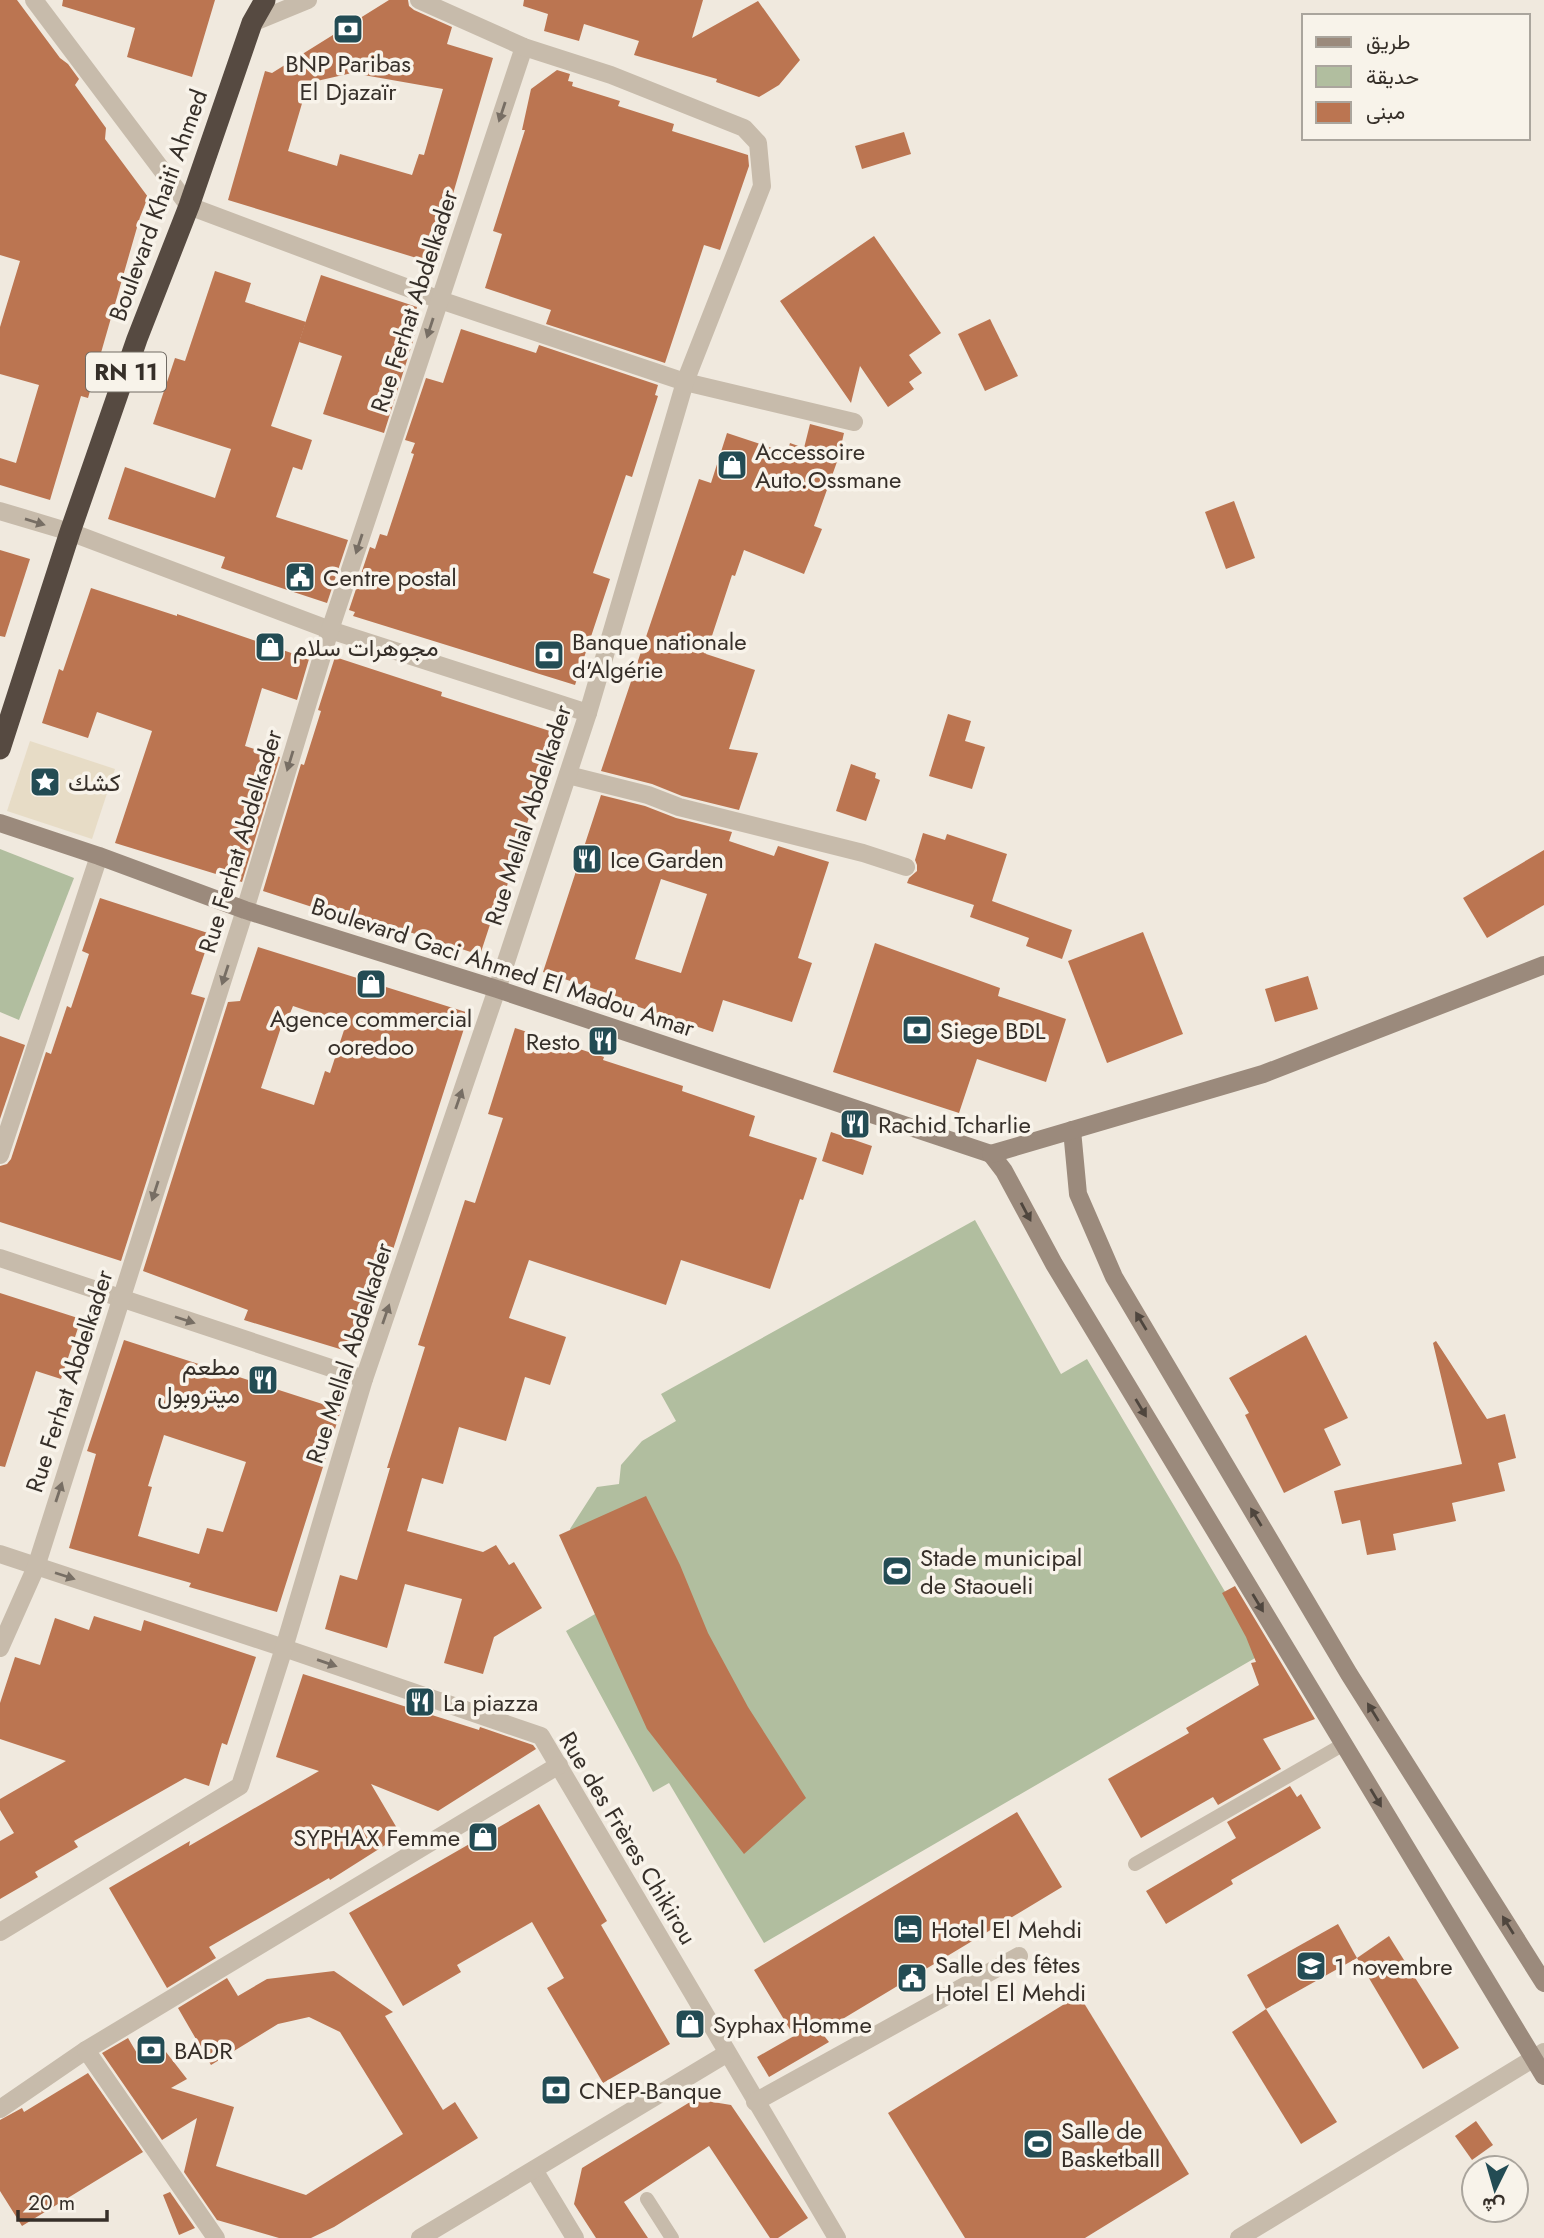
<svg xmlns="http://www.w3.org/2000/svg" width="1544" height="2238" viewBox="0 0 1544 2238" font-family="Jost,Vazirmatn,sans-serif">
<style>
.green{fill:#b1be9f}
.plaza{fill:#e7dcc6}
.building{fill:#bb7551;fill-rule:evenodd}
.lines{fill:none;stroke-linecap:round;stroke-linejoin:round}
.lane{stroke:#c7bbab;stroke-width:14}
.street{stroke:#c7bbab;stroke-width:18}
.secondary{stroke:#9b8a7c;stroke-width:18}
.highway{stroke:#564a41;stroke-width:21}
.oneway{fill:#776e64}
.oneway2{fill:#4f463e}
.labels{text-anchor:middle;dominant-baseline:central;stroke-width:7;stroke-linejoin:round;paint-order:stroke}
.shield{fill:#f8f3ea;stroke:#706a63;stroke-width:2}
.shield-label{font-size:23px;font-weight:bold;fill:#362f29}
.poi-label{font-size:24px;fill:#362f29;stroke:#f8f3ea;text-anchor:start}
.street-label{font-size:24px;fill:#362f29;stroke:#f8f3ea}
</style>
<rect width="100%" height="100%" fill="#f0e9de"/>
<!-- green -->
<g class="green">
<polygon points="0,849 74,878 19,1020 0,1012"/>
<polygon points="975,1220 1061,1374 1087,1359 1262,1654 764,1943 669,1783 653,1792 566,1631 595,1614 570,1529 597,1487 619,1484 621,1465 642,1441 676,1421 661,1394"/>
</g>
<!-- plaza -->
<polygon class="plaza" points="30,741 115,769 92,839 7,811"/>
<!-- building -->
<g class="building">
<polygon points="0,0 17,0 60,58 68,64 79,79 75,85 106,128 105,139 148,197 140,217 88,398 81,396 50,500 0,485 0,458 16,463 39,385 0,374 0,327 20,261 0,255"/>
<polygon points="63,0 215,0 192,77 127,57 135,28 62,6"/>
<path d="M389 0H408L409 6 414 10 452 27 447 44 493 58 445 221 449 222 436 264 228 200 265 71 272 73ZM352 73 443 89 424 155 419 154 412 175 340 154 337 166 288 151 308 83Z"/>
<polygon points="524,0 703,0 692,38 758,1 800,60 779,85 759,97 716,82 717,79 634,55 639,41 584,24 579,41 544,31 548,14 523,6"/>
<polygon points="557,70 570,74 568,81 573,82 572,86 620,101 618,106 674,124 672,131 748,155 749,166 720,250 704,245 665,363 546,324 551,310 485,288 502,234 493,231 525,130 522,130 531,89"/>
<polygon points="904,132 911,154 862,169 855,146"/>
<polygon points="874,236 941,333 909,355 922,373 909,382 914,389 888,407 860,366 851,403 780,301"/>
<polygon points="215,271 251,283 245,302 306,322 271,426 312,440 302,470 293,467 276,517 348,540 327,603 221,568 225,557 108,519 125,467 215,498 231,449 153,424 175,358 185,361"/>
<polygon points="321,275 417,307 415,314 421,316 384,433 323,414 342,356 299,342"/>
<polygon points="990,319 1018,376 985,391 958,334"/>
<polygon points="461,329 536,353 539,345 658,385 655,395 658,396 632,477 626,475 593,573 610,579 575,685 353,616 355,612 349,610 370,547 375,549 380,534 387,536 414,454 411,453 415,443 405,440 426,378 443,383"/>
<polygon points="810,424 844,433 838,459 814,526 822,529 804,574 744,550 735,576 732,575 706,654 755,670 729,749 758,753 739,810 682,796 652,784 601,771 699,479 711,483 727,433 787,453 790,443 804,448"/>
<polygon points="1234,501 1255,558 1226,569 1205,512"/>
<polygon points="0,550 30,559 5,637 0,636"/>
<polygon points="91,588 177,616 177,614 309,659 297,700 262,688 245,746 280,757 242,882 115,843 152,731 97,712 88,738 42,723 59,669 63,671"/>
<polygon points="335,657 442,692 441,696 556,733 507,886 503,885 480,955 394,927 392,933 263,891 301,764 304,765 321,711 318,710"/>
<polygon points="948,714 971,721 965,741 985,747 972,789 929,776"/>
<polygon points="851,764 876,773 875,778 880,780 866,821 836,811"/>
<path d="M601 795 645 806 676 818 732 832 729 841 774 856 778 846 829 862 798 958 812 963 792 1022 723 1000 713 1032 621 1001 622 998 543 972ZM661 879 707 894 681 973 635 959Z"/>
<polygon points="923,833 945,840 947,834 1007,854 992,901 1072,930 1062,959 1026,946 1029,938 970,917 974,905 907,883 909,878 917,871 917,865 915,860"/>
<polygon points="1544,850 1544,905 1487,938 1463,898"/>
<polygon points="100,898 211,934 191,994 205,998 121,1261 0,1222 0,1166 7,1164 11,1159 46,1052 51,1054 67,1006 71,1008 89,954 82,951"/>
<polygon points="1143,932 1183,1034 1107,1063 1068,961"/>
<polygon points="875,943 1000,988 998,996 1066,1019 1046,1082 977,1059 959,1113 833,1072"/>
<path d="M258 947 469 1013 391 1256 385 1254 353 1353 244 1320 248 1310 143 1271 228 1002 240 1001ZM293 1006 346 1024 330 1073 325 1071 314 1105 261 1088 285 1015 289 1016Z"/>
<polygon points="1308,976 1318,1009 1275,1022 1265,989"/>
<polygon points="515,1028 604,1057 603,1060 683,1086 682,1091 755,1116 749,1136 817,1158 803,1200 800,1199 770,1289 681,1260 666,1305 529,1260 509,1318 566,1337 550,1385 525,1377 506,1441 459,1427 443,1484 422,1478 407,1531 483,1552 496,1545 509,1565 514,1562 542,1608 494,1637 483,1674 444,1663 462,1599 405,1584 387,1648 325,1629 340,1575 357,1580 390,1468 387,1468 425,1347 418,1345 465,1200 475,1203 503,1118 488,1114"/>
<polygon points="0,1036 25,1045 0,1119"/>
<polygon points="831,1132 872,1146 863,1175 822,1161"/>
<polygon points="0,1293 81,1319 61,1379 36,1371 5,1467 0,1466"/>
<polygon points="1306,1335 1348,1418 1324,1429 1341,1465 1284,1493 1245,1415 1249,1413 1229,1378"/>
<path d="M124 1340 341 1410 277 1612 189 1587 191 1583 69 1548 96 1454 87 1451ZM164 1435 246 1462 223 1532 207 1528 199 1554 138 1536 152 1487 148 1486Z"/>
<polygon points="1436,1341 1487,1419 1505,1414 1516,1458 1498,1463 1505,1491 1452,1503 1456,1521 1393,1534 1396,1550 1367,1555 1360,1520 1342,1524 1334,1491 1462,1464 1433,1343"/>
<polygon points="646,1496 680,1565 708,1633 748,1707 806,1798 744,1854 647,1729 559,1535"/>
<polygon points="1235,1586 1315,1719 1263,1739 1281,1769 1218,1805 1213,1797 1141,1838 1108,1779 1189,1733 1186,1728 1259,1685 1251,1663 1256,1662 1246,1637 1222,1593"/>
<polygon points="94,1616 141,1631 144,1620 256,1657 227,1745 222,1743 209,1786 185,1778 74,1841 78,1847 35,1872 38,1877 0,1899 0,1841 14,1833 0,1810 0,1799 66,1761 0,1739 0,1703 15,1657 40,1665 55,1618 89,1630"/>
<polygon points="303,1674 479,1730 480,1727 533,1745 536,1749 438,1811 371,1784 401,1835 330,1880 329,1878 209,1947 216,1958 167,1988 109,1888 190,1841 189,1846 319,1771 276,1757"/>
<polygon points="1290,1786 1297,1797 1301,1794 1321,1828 1231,1880 1233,1884 1166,1924 1146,1891 1236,1838 1227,1822"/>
<polygon points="539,1804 607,1921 601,1925 670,2044 603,2083 547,1988 564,1978 532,1922 457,1965 461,1972 403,2006 349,1913"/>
<polygon points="1017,1812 1062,1887 821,2032 829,2042 769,2077 757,2057 794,2036 754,1970"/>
<polygon points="1338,1924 1357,1958 1266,2009 1247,1975"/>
<polygon points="1389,1936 1459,2048 1423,2069 1357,1958"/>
<polygon points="334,1971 393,2012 385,2016 443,2110 455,2102 478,2138 334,2227 311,2238 279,2238 217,2220 184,2172 197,2118 162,2140 102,2053 128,2038 138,2055 159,2043 187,2079 171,2088 234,2107 216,2166 306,2195 403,2134 340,2032 309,2017 278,2024 211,2065 178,2008 227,1978 238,1996 267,1979"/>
<polygon points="1079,1995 1189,2174 1085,2238 965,2238 888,2113"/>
<polygon points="1266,2009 1337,2122 1301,2144 1232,2032"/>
<polygon points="88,2073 143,2152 22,2226 0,2191 0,2120 22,2108 24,2112"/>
<polygon points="695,2099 731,2105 808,2218 778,2238 770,2238 709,2146 624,2202 648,2238 596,2238 574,2204 582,2168"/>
<polygon points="1476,2121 1493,2145 1472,2160 1455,2136"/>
<polygon points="170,2192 195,2228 179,2235 163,2195"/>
</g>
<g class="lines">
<!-- lane -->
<g class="lane">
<polyline points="1135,1864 1344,1744"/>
<polyline points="647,2199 672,2238"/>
</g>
<!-- street -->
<g class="street">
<polyline points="34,0 189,206 440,300 685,382 854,422"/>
<polyline points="252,23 308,0"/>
<polyline points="0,511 70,532 330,630 588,713"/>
<polyline points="568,775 648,795 679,807 863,853 906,867"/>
<polyline points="0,1155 99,856"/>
<polyline points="0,1258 364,1379"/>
<polyline points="0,1554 284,1648 541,1736 837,2238"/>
<polyline points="0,1648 36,1567 245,910 330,630 524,47"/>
<polyline points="0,1932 240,1786 284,1648 364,1379 497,989 588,713 685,382 762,186 758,143 744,128 611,75 524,47 419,0"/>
<polyline points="755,2102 1019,1956"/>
<polyline points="0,2109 86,2050"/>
<polyline points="534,2170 575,2238"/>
<polyline points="216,2238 86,2050 559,1765"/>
<polyline points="420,2238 726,2054"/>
<polyline points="1239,2238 1544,2052"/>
</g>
<!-- secondary -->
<g class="secondary">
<polyline points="0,823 99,856 245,910 497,989 991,1154"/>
<polyline points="1072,1130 1078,1194 1114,1277 1349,1674 1544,1983"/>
<polyline points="991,1154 1004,1171 1054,1264 1544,2076"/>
<polyline points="991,1154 1263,1074 1544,965"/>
</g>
<!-- highway -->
<polyline class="highway" points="0,749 70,532 137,339 189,206 252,23 265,0"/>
</g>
<!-- one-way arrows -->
<defs><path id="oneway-solid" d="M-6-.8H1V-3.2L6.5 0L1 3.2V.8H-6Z" transform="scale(1.75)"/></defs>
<g class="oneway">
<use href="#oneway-solid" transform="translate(502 112) rotate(108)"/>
<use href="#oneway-solid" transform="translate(430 328) rotate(108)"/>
<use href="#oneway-solid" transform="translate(35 522) rotate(17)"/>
<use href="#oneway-solid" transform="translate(359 544) rotate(108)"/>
<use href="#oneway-solid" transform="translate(290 761) rotate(107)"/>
<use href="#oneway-solid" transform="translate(225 975) rotate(108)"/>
<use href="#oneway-solid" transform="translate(459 1099) rotate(-71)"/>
<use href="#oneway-solid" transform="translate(155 1191) rotate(108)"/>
<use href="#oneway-solid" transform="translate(386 1314) rotate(-71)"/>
<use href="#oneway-solid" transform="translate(185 1320) rotate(18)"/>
<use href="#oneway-solid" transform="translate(59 1492) rotate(-72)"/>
<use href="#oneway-solid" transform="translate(65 1576) rotate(18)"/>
<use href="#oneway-solid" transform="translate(327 1663) rotate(19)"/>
</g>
<g class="oneway2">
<use href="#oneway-solid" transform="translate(1026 1212) rotate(62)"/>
<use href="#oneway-solid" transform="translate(1141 1321) rotate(-121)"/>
<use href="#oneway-solid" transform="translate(1141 1408) rotate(59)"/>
<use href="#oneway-solid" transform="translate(1256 1517) rotate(-121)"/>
<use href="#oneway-solid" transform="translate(1258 1603) rotate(59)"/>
<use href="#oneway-solid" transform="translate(1373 1712) rotate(-122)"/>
<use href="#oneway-solid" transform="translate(1376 1798) rotate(59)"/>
<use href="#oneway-solid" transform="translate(1508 1925) rotate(-122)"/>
</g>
<!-- icons -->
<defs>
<g id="bank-square" transform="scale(1.575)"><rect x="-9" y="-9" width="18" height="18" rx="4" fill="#234c54" stroke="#f8f3ea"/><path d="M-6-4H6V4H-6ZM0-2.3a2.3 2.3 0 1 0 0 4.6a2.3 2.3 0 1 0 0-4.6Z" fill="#fff"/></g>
<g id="shop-square" transform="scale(1.575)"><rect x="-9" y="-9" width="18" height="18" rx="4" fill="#234c54" stroke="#f8f3ea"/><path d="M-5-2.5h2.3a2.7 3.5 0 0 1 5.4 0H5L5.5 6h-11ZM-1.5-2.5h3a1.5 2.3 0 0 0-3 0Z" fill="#fff"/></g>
<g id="civic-square" transform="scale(1.575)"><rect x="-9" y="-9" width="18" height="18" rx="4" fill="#234c54" stroke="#f8f3ea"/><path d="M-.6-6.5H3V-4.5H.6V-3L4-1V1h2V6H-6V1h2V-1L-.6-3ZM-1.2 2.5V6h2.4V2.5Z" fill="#fff"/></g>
<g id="sight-square" transform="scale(1.575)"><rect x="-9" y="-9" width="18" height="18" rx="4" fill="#234c54" stroke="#f8f3ea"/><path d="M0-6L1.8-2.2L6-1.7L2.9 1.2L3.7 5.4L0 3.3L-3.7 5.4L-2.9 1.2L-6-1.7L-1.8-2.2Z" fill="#fff"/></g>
<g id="restaurant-square" transform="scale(1.575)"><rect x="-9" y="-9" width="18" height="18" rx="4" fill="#234c54" stroke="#f8f3ea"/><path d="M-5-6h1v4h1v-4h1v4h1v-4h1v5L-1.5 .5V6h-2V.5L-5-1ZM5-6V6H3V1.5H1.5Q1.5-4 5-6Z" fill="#fff"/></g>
<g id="stadium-square" transform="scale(1.575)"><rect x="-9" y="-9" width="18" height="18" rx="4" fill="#234c54" stroke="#f8f3ea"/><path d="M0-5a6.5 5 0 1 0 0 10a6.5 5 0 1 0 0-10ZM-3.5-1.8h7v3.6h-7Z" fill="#fff"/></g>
<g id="hotel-square" transform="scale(1.575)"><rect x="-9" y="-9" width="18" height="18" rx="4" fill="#234c54" stroke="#f8f3ea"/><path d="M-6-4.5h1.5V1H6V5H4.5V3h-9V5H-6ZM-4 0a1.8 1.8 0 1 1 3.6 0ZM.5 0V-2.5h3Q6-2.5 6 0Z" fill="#fff"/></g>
<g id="school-square" transform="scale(1.575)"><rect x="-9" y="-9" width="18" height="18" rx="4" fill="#234c54" stroke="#f8f3ea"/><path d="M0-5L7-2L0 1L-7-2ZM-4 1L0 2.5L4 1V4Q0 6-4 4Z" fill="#fff"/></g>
</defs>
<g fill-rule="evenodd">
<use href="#bank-square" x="348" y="29"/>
<use href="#shop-square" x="732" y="465"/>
<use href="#civic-square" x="300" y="577"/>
<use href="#shop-square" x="270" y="647"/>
<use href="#bank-square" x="549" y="655"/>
<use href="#sight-square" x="45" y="782"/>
<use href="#restaurant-square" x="587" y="859"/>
<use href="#shop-square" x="371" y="984"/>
<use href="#bank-square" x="917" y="1030"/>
<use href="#restaurant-square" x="603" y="1041"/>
<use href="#restaurant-square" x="855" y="1124"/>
<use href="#restaurant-square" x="263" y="1380"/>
<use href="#stadium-square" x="897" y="1571"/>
<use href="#restaurant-square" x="420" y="1702"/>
<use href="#shop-square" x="483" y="1837"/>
<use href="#hotel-square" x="908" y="1929"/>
<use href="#school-square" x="1311" y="1966"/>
<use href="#civic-square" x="912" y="1978"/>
<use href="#shop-square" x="690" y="2024"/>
<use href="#bank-square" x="151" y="2050"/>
<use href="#bank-square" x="556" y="2090"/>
<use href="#stadium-square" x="1038" y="2144"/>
</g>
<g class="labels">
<!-- shield labels -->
<rect class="shield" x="86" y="352.5" width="80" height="39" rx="5"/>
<g class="shield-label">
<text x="126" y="372">RN 11</text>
</g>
<!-- poi labels -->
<g class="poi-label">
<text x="348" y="63" text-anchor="middle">BNP Paribas<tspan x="348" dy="28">El Djazaïr</tspan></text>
<text x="755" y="451">Accessoire<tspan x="755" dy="28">Auto.Ossmane</tspan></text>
<text x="323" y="577">Centre postal</text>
<text x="572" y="641">Banque nationale<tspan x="572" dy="28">d'Algérie</tspan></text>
<text x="293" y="647">مجوهرات سلام</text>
<text x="68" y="782">كشك</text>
<text x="610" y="859">Ice Garden</text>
<text x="371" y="1018" text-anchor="middle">Agence commercial<tspan x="371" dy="28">ooredoo</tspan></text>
<text x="940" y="1030">Siege BDL</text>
<text x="580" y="1041" text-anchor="end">Resto</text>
<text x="878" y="1124">Rachid Tcharlie</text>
<text x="240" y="1366" text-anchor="end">مطعم<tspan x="240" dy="28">ميتروبول</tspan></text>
<text x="920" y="1557">Stade municipal<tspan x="920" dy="28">de Staoueli</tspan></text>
<text x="443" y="1702">La piazza</text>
<text x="460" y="1837" text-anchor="end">SYPHAX Femme</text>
<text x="931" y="1929">Hotel El Mehdi</text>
<text x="935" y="1964">Salle des fêtes<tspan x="935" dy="28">Hotel El Mehdi</tspan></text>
<text x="1334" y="1966">1 novembre</text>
<text x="713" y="2024">Syphax Homme</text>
<text x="174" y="2050">BADR</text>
<text x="579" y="2090">CNEP-Banque</text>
<text x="1061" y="2130">Salle de<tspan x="1061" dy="28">Basketball</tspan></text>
</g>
<!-- street labels -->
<g class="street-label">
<text transform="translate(158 205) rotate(-70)">Boulevard Khaiti Ahmed</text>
<text transform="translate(414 301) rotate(-72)">Rue Ferhat Abdelkader</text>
<text transform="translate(528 815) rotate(-72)">Rue Mellal Abdelkader</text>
<text transform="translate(240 841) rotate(-73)">Rue Ferhat Abdelkader</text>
<text transform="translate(503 967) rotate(18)">Boulevard Gaci Ahmed El Madou Amar</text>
<text transform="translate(349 1353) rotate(-72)">Rue Mellal Abdelkader</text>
<text transform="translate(69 1381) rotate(-72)">Rue Ferhat Abdelkader</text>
<text transform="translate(628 1838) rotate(59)">Rue des Frères Chikirou</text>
</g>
</g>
<!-- legend -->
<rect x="1302" y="14" width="228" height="126" fill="#f8f3ea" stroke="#aaa59d" stroke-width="2"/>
<rect x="1316" y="37" width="35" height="10" fill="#9b8a7c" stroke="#aaa59d" stroke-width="2"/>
<text x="1366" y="49" font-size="21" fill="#362f29">طريق</text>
<rect x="1316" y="66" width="35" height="21" fill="#b1be9f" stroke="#aaa59d" stroke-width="2"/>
<text x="1366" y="84" font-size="21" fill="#362f29">حديقة</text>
<rect x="1316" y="102" width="35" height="21" fill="#bb7551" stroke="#aaa59d" stroke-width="2"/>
<text x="1366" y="119" font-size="21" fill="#362f29">مبنى</text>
<!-- north arrow -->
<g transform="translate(1495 2189) rotate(185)"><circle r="33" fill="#f8f3ea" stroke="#aaa59d" stroke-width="2"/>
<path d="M0-5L12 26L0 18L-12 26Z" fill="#234c54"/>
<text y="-10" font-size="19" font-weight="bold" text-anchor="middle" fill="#362f29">ش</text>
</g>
<!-- scale -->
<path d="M18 2210v10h89v-10" fill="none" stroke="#362f29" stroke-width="3.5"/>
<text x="28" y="2210" font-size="21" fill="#362f29" stroke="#f8f3ea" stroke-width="5" paint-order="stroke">20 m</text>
</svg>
